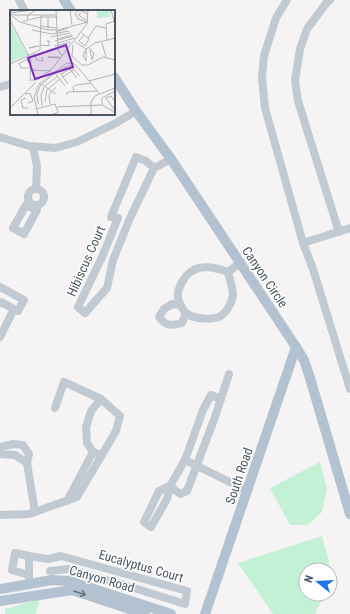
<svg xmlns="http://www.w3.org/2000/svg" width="350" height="614" viewBox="0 0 350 614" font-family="'Roboto Condensed',sans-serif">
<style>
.green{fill:#c3f1d5}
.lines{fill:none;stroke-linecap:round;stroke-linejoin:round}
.minor{stroke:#c1cad2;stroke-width:8}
.major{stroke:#b3c2d1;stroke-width:10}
.oneway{stroke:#64717d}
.labels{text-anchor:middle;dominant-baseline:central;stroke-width:3;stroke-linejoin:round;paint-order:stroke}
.street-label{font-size:13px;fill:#4a5661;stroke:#fff}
.inset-road{fill:none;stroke:#b1b4b9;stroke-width:1}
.view{fill:#7b2cbf;fill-opacity:0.15;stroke:#7b2cbf;stroke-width:2}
.inset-edge{fill:none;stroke:#4a5661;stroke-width:2}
</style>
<rect width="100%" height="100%" fill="#f5f3f3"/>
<!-- green -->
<g class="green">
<polygon points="320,462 327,489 322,512 308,525 290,525 270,488"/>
<polygon points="322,536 329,562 329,570 306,570 306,594 325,594 315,614 273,614 238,563"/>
<polygon points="40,599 35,614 5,614 5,609"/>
</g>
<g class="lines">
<!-- minor -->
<g class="minor">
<polyline points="19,0 25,11"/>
<polyline points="287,0 276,18 264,56 262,77 265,108 303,243 313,269 350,389"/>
<polyline points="330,0 327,2 307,29 300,49 295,80 298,101 339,232"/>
<polyline points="0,87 11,84"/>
<polyline points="0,137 29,146 55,148 77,142 116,123 136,111"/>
<polyline points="33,147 37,166 36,189"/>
<polyline points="154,168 130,218 113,260 107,288 85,313 78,307 102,257 118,218 111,217 136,157 146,161 154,168 171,159"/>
<circle cx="36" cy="197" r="8"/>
<polygon points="26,205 37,210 24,234 13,228"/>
<polyline points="303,243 350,228"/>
<path d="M228 272C230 279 232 286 233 293 233 301 228 310 222 315 215 321 195 319 187 314 185 313 184 311 183 309 175 298 177 290 184 279 184 279 187 274 188 274 199 263 215 267 228 272L240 263"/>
<polyline points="0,287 24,300 18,311 14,309"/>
<polyline points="0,303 1,302 14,309 0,337"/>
<path d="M180 305 172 304 164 309 159 317C166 326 171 326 182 323L186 313"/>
<polyline points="101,399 91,411 86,427 87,443 93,452 102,455"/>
<polyline points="0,447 13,444 23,445 29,454 27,463 35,512"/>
<polyline points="0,454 15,455 27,463"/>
<polyline points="185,460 248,491"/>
<polyline points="170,486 159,491 144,522 151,527 167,499 170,486 185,460 203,410 211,395 221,399"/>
<polyline points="170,486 180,494 187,491 215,417 229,374"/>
<polyline points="67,501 93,452"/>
<polyline points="0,515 29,514 77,497 116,431 120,416 101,399 64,382 55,408"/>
<polyline points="29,575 12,570 15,553 29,556 48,559 61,556 187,591 185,604 134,588 68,569 50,571"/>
<polyline points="29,579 29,556"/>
</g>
<!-- major -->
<g class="major">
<polyline points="64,0 71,11"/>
<polyline points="114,77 136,111 171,159 294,344 304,360 310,378 350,514"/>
<polyline points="0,589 52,580 69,581 171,614"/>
<polyline points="0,601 72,590 145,614"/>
<polyline points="205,614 296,347"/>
</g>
</g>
<!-- one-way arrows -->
<defs><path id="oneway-shaft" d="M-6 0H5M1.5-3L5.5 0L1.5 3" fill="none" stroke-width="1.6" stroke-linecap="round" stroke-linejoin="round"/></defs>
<use class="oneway" href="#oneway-shaft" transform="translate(80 593) rotate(18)"/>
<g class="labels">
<!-- street labels -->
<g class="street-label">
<text transform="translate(86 261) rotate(-66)">Hibiscus Court</text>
<text transform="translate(265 277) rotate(56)">Canyon Circle</text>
<text transform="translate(239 476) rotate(-71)">South Road</text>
<text transform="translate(141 566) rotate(16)">Eucalyptus Court</text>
<text transform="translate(102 579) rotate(16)">Canyon Road</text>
</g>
</g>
<!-- overview -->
<g transform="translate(10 10)">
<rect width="105" height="105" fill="#f5f3f3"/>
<path d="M87 0H101L100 7 87 8ZM0 12 17 45 0 52Z" fill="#c3f1d5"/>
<path class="inset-road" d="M46 0 48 40 52 46M60 0 62 15M101 0 105 15M0 1 19 0M0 3 23 0M71 3 68 5 76 10M0 5H46M2 6 10 12 38 20H48L78 12M31 7H48M0 10 21 50 20 71M18 10 31 7M13 11H17L18 5 26 0M77 12 68 9 65 4 69 0 78 4M31 16 46 18M22 20 42 24 59 21M38 20V7M46 22 58 18M72 23 74 25 79 29 75 36 69 31 74 25M41 27 60 23M78 28 86 16 96 18M47 29 62 25M45 31 63 26M97 31 96 14 105 11M65 32 76 39 85 33 105 28M48 33 65 28M92 33 96 47M30 35 39 36V31H37L39 32M63 35 62 46 72 55H78L93 47 105 50M28 36 19 38 29 36M44 36 61 32M79 38 84 43 82 50 80 39M76 39 73 46 76 51V40M23 43 27 50 33 51 32 47M49 48 38 47H49L50 49M9 53 11 58H21M0 54 30 40 31 5M9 54 17 49 19 53M21 60 41 61M49 61 60 55 70 66M50 63 58 74M51 64 60 59 67 68M53 67 63 60M21 70H26L41 60 77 14 78 0M79 71 105 64M31 74 46 84M32 74 45 63 55 76M35 76 48 66M38 79 50 69M64 82 63 77 66 75 81 73M15 84 20 83 23 91 18 93M56 85 58 82 87 81M16 88 11 90 13 98H18M35 92 37 79M28 94 27 84 31 74M40 94 39 85 46 77M92 95V88L105 81M32 96 31 85 34 77M47 97 92 95 105 102M0 98 26 72M26 99 45 94 48 102 42 105M104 99 96 88 101 86 105 92M28 105 24 87 29 74 57 53 65 54 89 83M81 105V92L85 86 105 78"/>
<path class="view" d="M56 35 63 57 25 69 18 48Z"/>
<rect width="105" height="105" class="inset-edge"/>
</g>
<!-- north arrow -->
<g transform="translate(318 582) rotate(288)"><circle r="19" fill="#ffffff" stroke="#b7bbc0"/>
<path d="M0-3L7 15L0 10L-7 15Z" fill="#1a73e8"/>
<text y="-6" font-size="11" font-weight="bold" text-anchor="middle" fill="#4a5661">N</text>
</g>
</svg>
